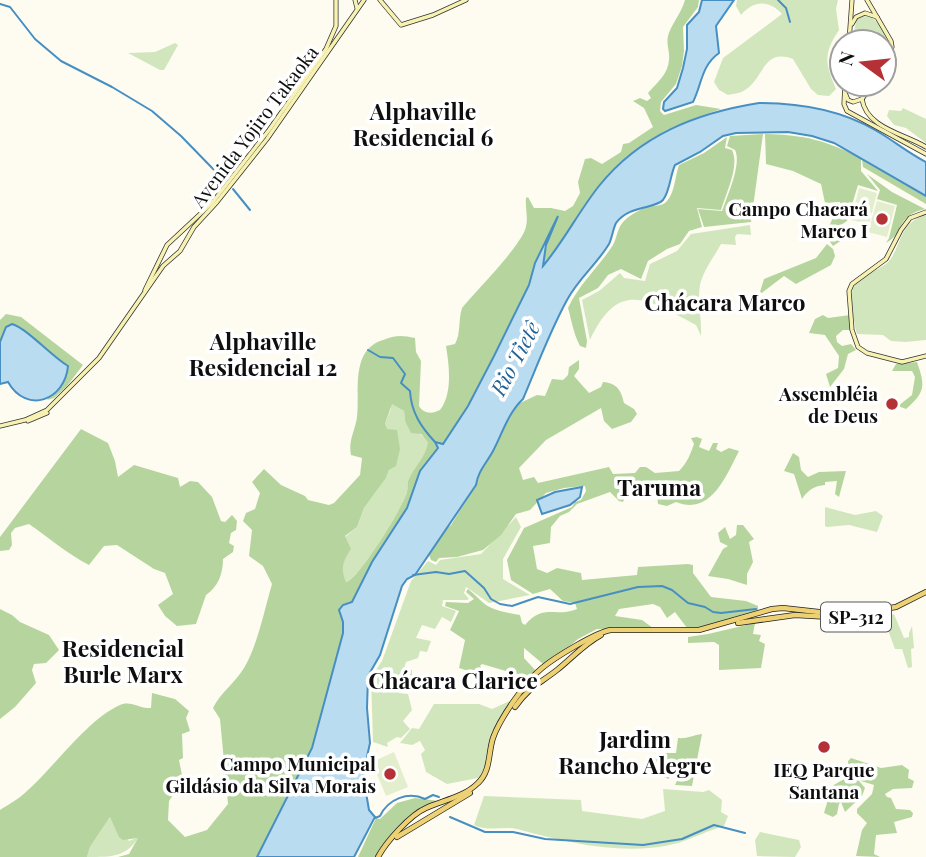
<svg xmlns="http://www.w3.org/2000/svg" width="926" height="857" viewBox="0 0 926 857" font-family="'Playfair Display',serif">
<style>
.green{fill:#d2e6bd}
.forest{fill:#b6d59e;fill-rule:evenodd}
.pitch{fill:#e2eece}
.water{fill:#badcf1;stroke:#478fc2;stroke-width:2}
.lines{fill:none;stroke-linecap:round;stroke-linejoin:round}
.stream{stroke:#478fc2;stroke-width:2}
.secondary-casing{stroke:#313131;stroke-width:5}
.primary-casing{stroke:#202020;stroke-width:6}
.secondary{stroke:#f8f2b2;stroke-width:3.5}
.primary{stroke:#edd172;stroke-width:4.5}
.poi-dot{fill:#b43236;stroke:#fff;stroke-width:2.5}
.labels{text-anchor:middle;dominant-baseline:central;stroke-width:7;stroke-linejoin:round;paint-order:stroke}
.shield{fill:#fff;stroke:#575757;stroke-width:2}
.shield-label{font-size:18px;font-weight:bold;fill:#0f0f0f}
.street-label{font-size:19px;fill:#0f0f0f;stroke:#fff}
.poi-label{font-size:19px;font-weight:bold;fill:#0f0f0f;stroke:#fff;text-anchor:end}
.water-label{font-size:21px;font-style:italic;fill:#226297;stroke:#fff}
.quarter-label{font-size:23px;font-weight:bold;fill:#0f0f0f;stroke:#fff}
</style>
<rect width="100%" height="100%" fill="#fefcf1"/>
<!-- green -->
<g class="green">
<path d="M737 0H838L836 9 839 30C823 54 825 63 836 89L829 96 818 95 811 89 793 59C763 48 765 77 745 90 741 93 733 94 728 95L719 90 714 82 723 58 782 14C769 0 754 0 741 15L736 6Z"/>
<path d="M868 15C880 22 885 33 889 46L884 57V42H851L857 19Z"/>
<polygon points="175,43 178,45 164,70 160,70 128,53 155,52"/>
<polygon points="903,108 926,119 926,143 906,128 894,125 887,116 889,110 901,111"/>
<path d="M926 215V340L906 342 891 341 883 335 857 334C854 325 849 293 854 285 862 273 881 271 890 260 903 241 900 222 926 215Z"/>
<path d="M750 225 751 235 737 234 735 237 736 245 721 244C714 257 703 271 700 285 697 302 702 319 701 336L696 325C648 300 619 278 590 340L582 300 599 291 620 273 624 278 645 281 650 264 677 251 691 234Z"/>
<path d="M391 403 404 411 405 421 429 442C427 456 413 467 408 481 407 484 408 488 407 492 403 507 359 580 345 582L342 574 345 537 357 527 364 508 386 478 389 470 385 424 391 409Z"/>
<polygon points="825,507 855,515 876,511 883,516 877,532 849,525 827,527 825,526"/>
<polygon points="516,517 521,527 503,559 503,579 530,595 489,603 466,587 464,593 469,599 467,600 443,600 442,606 456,611 451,622 442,617 435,629 422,625 416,638 431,641 427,652 420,651 418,658 406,662 404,669 412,670 412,680 398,682 399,693 408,694 412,710 403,721 410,729 401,738 397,737 387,743 388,747 373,742 371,677 382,661 411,581 428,561 436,565 440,560 481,554"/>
<polygon points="894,614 904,638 909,637 909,633 912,626 914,648 911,649 912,667 908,668 902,649 895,649 883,617"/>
<polygon points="514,699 491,736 483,777 447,784 426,772 421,754 425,750 420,741 412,745 400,743 412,728 419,729 434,704 479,704 492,709"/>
<path d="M663 789 703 792 709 790 722 800 721 812 728 816 724 826C709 830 694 838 678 843 625 857 569 843 517 829 504 826 487 832 474 825L484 796 581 800 582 811 642 819 665 811Z"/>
<path d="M110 817 129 841 139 837C126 857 113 857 87 857L90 847Z"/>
<polygon points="760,832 799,840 801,847 795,857 757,856 755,840"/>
</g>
<!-- forest -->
<g class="forest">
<path d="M685 0H699L698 7 683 27 684 51 682 66 676 84 661 102 660 111 664 115 696 105 721 109C699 117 676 124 656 136 613 162 573 227 542 267L549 237 544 243 535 263 529 285 468 406 443 444 420 471 407 508 372 562 352 602 343 605V633L312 748 257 857H118L129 854 138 838 123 840 119 837 110 817 90 847 87 857H0V810C9 804 19 799 27 791 54 767 88 719 120 705 131 700 140 709 151 708L152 693 175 699 189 711 186 718 190 731 182 734 183 758 179 760 183 780 169 801 168 820 185 837 207 830 228 804 220 719 213 708C221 692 235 683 244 668 258 644 264 611 272 584L263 566 249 556 252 530 243 521 246 513 255 509 260 493 252 482 264 469 281 485 305 496 308 500 329 505 334 503 360 475 362 458 351 455C348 441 355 431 357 417 360 391 350 350 383 340 395 335 402 335 415 338L416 352 421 361 419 406C424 414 432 414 440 410 453 393 449 365 446 346L455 344C461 333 458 320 462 308 478 289 516 251 525 230 529 219 525 209 526 198L528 197 534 208H551L565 211 573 206 580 193 578 182 585 159 591 158 602 164 621 152 623 144 629 143 653 127 644 108 633 101 640 98 647 101 651 98 648 93C657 83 668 74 669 60 670 52 666 44 668 36 670 26 681 14 685 0ZM392 404 404 411 405 421 411 433 421 434 428 442C427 456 413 467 408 481 407 484 408 488 407 492 403 507 359 579 346 582 340 569 343 561 351 549L345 536 357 527 364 508 386 478 389 470 396 466 400 449 397 430 387 429 385 424Z"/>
<path d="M763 134 751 222 704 227 698 209 722 211C727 196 742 164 735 150L727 146 730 136Z"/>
<path d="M765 134C806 135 824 140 861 158V171L878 191 858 185 847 221 838 227 836 232 845 238 833 246 825 235 836 211 840 210V202L825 203 821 184 793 171 766 164Z"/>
<path d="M727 137 725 148 732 150C740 166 726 193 721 210L697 208 702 227 689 231 680 244 667 249 648 261 641 279 621 269 608 275 598 288 579 298 587 341 586 348 580 346C573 332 572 322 568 308 579 284 599 267 613 245 617 238 617 228 624 221 630 215 639 210 647 207 654 205 662 207 667 201 675 192 675 176 679 165L704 153Z"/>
<polygon points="862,160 926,197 926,204 863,167"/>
<path d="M867 174 892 192 925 209C895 216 905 233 886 243L889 238 897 205 877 199 880 190Z"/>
<polygon points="827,244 833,249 835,256 831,265 796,284 784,276 759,295 764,279 816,258"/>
<path d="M6 314 21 317 83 365 67 386 54 398 47 400 68 366C50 355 35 341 18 326L0 342V320Z"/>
<polygon points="823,315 828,318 850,315 850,330 843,330 836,336 837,342 842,346 851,344 856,350 848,354 844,369 830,387 826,374 838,368 839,356 825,335 809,333 815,319"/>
<path d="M579 360V369L574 376 589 393 601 387 603 382C617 383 621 390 624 403L634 409 637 414 631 422 612 429 604 421 601 408 546 440 519 468 523 480 534 477 538 483 609 467 613 474 635 473 640 467H646L655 473 679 471C687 463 690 455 694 444L691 438 697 437 702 439 699 447 709 451 713 443H718L716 449 721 452 729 448 739 451C726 476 711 516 676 502L667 506 658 504 657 496 625 497 623 502 619 501 610 492 577 504 569 512 560 516 551 527 550 543 533 546 537 569 547 573 557 568 581 573 582 580 637 575 638 567 688 564 693 565V573L711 597 746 601 758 606V610L696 628H687L675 612 667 618 660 607 653 604 619 609 615 616 642 620 653 628 597 629 578 639 564 651 543 664 524 648V658L536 671 530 678 482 664 480 666 486 673 482 679 478 674 459 668 465 640 450 630 459 611 445 606 446 602 468 603 474 599 466 592 468 589C475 594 479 600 486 605 495 611 509 613 520 615L522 623 525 625C544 603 554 618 577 609L575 603 563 601 550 589 533 594 511 580 507 560 524 528 572 507 575 502 581 500 586 491 585 486 564 488 546 493 530 510 516 514 501 535 483 550 457 557 439 558 436 562 431 560 428 553 445 530 451 525 476 485 477 473 494 449 496 439 518 404 537 395 545 396 552 379 563 380 568 375 569 367Z"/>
<path d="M917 362C925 385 926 392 906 409L898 406 912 395 915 377 912 371H892L896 364Z"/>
<path d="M81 429 108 443 115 461 118 477 134 465 178 478 180 487 190 481 198 482 212 497 221 521 225 522 232 515 237 521 236 530 231 533 229 543 234 546 233 552 223 559C223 574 218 587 206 595L196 624 177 626 165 616 158 605 173 594 165 573 154 569 117 545 104 546 89 565C68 554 49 538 29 524L15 528 11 533 12 545 9 550 0 551V537Z"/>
<path d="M793 453 799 457 801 470 808 477 819 472 846 471 839 497 835 494 837 481 825 482V485C814 486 808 490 802 499L794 474 784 471Z"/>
<polygon points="737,525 743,525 754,539 749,542 753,562 747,574 747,585 728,579 708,576 723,549 728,546 720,542 718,533 725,527 730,539 736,535"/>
<polygon points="0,609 12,615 20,622 49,635 59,650 46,663 34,664 32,670 36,683 15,707 0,719"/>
<polygon points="755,623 753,634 761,635 759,641 765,644 761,668 719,670 719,645 714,642 688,643 688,637 708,634"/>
<path d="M702 734 692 786 675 785 684 766 680 761 672 760 669 779 655 774 653 762 660 753H676L678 738C687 739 693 735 702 734Z"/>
<polygon points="851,758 881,768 902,765 909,770 908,778 914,781 912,788 893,789 885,794 887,797 891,798 896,809 910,810 913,813 912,817 894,822 897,833 876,835 874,854 880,857 856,856 862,830 867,823 857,813 857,809 872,794 874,785 861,781 859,773 848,766 848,761"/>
<polygon points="855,776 865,788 862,796 845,812 841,802 839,804 837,814 833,817 824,813 832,786 844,779"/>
<path d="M415 798 439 801C412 809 390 832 376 857H358L376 818 380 819 397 803Z"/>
</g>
<!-- pitch -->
<g class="pitch">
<polygon points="859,188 877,193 869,224 851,220"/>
<polygon points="877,201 895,206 887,237 868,232"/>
<polygon points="394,752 408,787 386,796 372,762"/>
</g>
<!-- water -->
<g class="water">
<path d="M702 0H734L716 26 719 53C701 66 702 84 693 102L665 111 663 109 664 102 677 88 683 68 687 49V25L699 12Z"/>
<path d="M759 103C800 103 839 109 875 130 893 140 908 153 926 162V196L834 143 812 136 788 132 736 133 723 136 700 152 675 165C670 176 670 191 663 200 655 209 629 205 616 223 613 229 612 238 609 244 597 264 578 279 567 300 550 331 537 366 523 399 508 413 502 434 493 451 486 464 478 471 476 485L415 575 407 579 402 586 380 655 368 676 367 708 370 743 363 775 369 810 375 817 354 857H257L312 748 343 633V622L339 610 343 605 352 602 372 562 407 508 420 471 438 448 435 442 443 444 468 406 494 356 529 285 535 263 558 216 546 245 543 266C564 241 579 211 599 186 640 135 696 113 759 103Z"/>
<path d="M12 324C28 329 51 356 68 366 65 400 27 415 8 382L0 384V342L6 327Z"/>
<polygon points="582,487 580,497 570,505 542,514 537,500 555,492"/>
</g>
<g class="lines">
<!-- stream -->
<g class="stream">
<polyline points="778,0 786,8 790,22"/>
<polyline points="0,4 10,7 35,39 61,61 112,87 152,111 181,136 218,174"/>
<polyline points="233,189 250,210"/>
<path d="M368 350 380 357 393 358 405 374 401 383 410 391C411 412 421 427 435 442"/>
<polyline points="413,575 436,572 449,574 465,571 484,588 491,599 500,604 512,606 538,597 570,604 638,587 662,586 672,590 688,603 705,607 713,612 721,613 756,609"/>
<polyline points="450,817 485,832 513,832 545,839 643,845 682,839 714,825 745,833"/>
<path d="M375 818 380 816C388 799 408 791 425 799L433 795 439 797"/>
</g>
<!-- secondary casing -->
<g class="secondary-casing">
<g id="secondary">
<polyline points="355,0 357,8"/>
<polyline points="380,0 401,25 433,15 466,0"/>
<polyline points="867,0 891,41 892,47 884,63"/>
<polyline points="852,24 856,17 865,13 877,17"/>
<polyline points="849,42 852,0"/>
<polyline points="845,84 844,104 847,111 926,154"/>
<polyline points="845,93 848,100 853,102 862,99"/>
<path d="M862 99C866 128 905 134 926 147"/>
<polyline points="862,99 873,84"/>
<polyline points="926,212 910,218 901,230 886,259 852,284 849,291 852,330 858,347 867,353 902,362 926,356"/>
<polyline points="145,290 167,245 212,203 269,130 326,49 336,26 336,0"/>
<polyline points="28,421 47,413"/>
<polyline points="0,426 25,420 47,410 99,358 163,266 180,251 194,227 217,202 267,139 364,0"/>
</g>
</g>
<!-- primary casing -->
<g class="primary-casing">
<g id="primary">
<polyline points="738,623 795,615 847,618"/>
<path d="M515 707C529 687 539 684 557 670 572 658 584 644 601 635"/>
<polyline points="397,837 470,793"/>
<path d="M378 857C386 842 410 815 426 808 444 800 464 797 478 783 491 771 488 753 493 738 500 718 526 681 542 668 554 658 596 632 611 630H699L772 609 783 608 846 615 896 607 926 592"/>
</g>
</g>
<!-- secondary -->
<use href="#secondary" class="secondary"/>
<!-- primary -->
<use href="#primary" class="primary"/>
</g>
<!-- markers -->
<g class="poi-dot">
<circle cx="882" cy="219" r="7"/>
<circle cx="892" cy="404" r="7"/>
<circle cx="824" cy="747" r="7"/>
<circle cx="390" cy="774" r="7"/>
</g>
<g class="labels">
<!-- shield labels -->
<rect class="shield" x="821" y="602.5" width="70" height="29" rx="5"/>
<g class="shield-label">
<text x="856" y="617">SP-312</text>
</g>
<!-- street labels -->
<g class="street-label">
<text transform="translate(254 126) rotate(-53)">Avenida Yojiro Takaoka</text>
</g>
<!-- poi labels -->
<g class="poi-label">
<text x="868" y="208">Campo Chacará<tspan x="868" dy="22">Marco I</tspan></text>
<text x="878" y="393">Assembléia<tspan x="878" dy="22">de Deus</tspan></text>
<text x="376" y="763">Campo Municipal<tspan x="376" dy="22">Gildásio da Silva Morais</tspan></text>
<text x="824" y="769" text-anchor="middle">IEQ Parque<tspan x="824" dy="22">Santana</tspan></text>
</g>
<!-- water labels -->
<g class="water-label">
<text transform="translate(514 358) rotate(-62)">Rio Tietê</text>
</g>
<!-- quarter labels -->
<g class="quarter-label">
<text x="423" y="110">Alphaville<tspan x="423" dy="26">Residencial 6</tspan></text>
<text x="725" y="301">Chácara Marco</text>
<text x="263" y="340">Alphaville<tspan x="263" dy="26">Residencial 12</tspan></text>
<text x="659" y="486">Taruma</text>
<text x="123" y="647">Residencial<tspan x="123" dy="26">Burle Marx</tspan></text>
<text x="453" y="679">Chácara Clarice</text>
<text x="635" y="738">Jardim<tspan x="635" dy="26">Rancho Alegre</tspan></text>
</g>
</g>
<!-- north arrow -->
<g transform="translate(863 63) rotate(285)"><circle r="33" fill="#ffffff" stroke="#9f9f9f" stroke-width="2"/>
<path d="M0-5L12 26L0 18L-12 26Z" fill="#b43236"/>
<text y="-10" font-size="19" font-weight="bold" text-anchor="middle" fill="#0f0f0f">N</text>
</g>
</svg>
